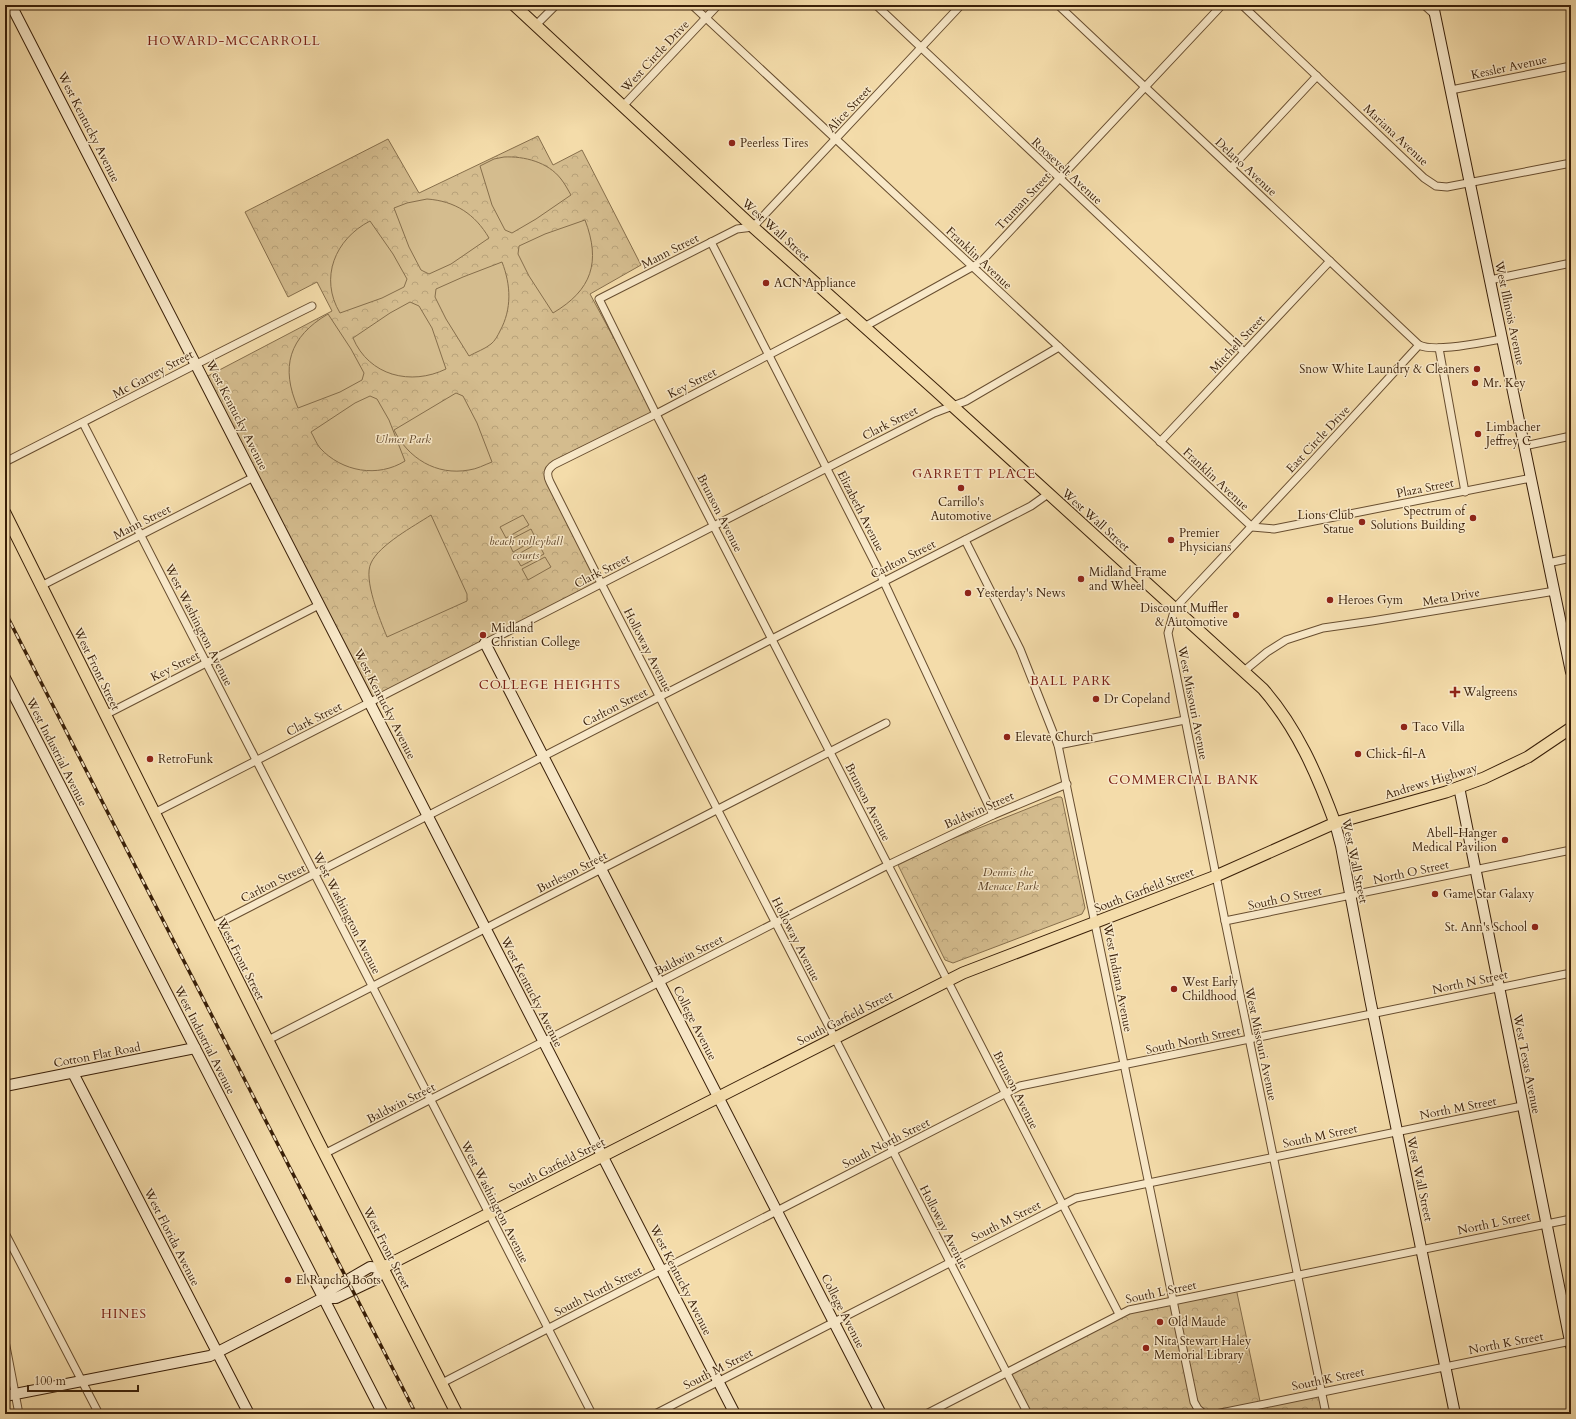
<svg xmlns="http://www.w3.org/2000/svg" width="1576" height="1419" viewBox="0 0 1576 1419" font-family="Cardo,serif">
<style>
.forest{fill:url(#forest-crowns);stroke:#866e4b}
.pitch{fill:#d4bc8e;stroke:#866e4b}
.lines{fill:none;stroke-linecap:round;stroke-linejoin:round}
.street-casing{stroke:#684e30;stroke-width:9}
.secondary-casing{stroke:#391f08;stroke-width:12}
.primary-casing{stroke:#391f08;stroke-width:13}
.street{stroke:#f8e8c8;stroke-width:7}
.secondary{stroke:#f8e8c8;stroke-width:10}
.primary{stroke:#f4dcaa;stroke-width:11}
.rail-casing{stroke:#391f08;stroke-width:3.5}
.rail{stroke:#f8e8c8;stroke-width:2;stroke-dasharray:6;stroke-linecap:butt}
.poi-dot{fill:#8f2418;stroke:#f8e8c8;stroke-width:1.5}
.labels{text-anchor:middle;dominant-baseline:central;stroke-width:3;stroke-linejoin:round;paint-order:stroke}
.street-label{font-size:12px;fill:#391f08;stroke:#f8e8c8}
.poi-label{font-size:12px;fill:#391f08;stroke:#f8e8c8;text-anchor:start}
.park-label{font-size:12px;font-style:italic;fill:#60462a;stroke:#f8e8c8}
.neighbourhood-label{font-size:13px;letter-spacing:1px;fill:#7a1f14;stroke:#f8e8c8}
</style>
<defs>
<pattern id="forest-crowns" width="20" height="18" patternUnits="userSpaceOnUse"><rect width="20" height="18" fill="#d4bc8e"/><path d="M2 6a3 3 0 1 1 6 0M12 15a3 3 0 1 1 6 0" fill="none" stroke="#b7a179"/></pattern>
</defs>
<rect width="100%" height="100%" fill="#f4dcaa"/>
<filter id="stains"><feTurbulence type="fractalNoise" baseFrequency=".005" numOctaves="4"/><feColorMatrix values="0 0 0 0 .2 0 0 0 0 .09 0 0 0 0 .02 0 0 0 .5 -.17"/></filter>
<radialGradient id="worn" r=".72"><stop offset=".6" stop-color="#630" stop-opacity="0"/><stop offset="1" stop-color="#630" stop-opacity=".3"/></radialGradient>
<!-- forest -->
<g class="forest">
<polygon points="538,136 553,165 582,150 641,265 590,294 652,409 653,413 546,470 599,583 371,700 206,377 332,311 317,282 288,297 245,212 388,139 419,193"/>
<polygon points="1057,797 1061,797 1062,798 1085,908 1082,914 953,963 945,960 898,865 949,840"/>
<polygon points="1236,1288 1261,1406 1320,1395 1323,1414 1031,1414 1011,1374 1130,1312 1171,1305"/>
</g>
<!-- pitch -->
<g class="pitch">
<path d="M504 157C524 156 548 162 561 179 565 184 568 190 571 195L536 219 512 233 505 230 492 205 480 166 494 159Z"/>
<path d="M427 199C455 201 475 214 489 238L451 264 429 274 421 270 409 247 394 208 407 203Z"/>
<path d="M585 220C601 262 592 290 553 313L529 276 518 254 519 246 545 234Z"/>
<path d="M370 221 393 254 407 279 404 287 382 298 340 313C319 278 335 239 370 221Z"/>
<path d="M502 262C511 285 512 309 500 331 498 335 495 341 491 344 485 349 476 352 469 356L446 319 435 297 436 289 463 277Z"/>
<path d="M410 302 419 306 432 328 446 369C411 386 369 376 353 338L390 313Z"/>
<path d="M328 314 351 349 364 373 362 380 340 392 298 408C280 367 289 337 328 314Z"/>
<path d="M456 393 463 396 477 423 492 462C484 465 477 469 469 470 436 476 408 458 394 430Z"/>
<path d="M370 396 377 399 389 420 405 461C378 478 342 472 320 448 316 443 314 437 311 432L355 403Z"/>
<path d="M431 515 467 594V601L387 637C380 620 363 579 371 563 379 545 414 526 431 515Z"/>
<polygon points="523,515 529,525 506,538 500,527"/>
<polygon points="531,529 536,539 513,552 508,541"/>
<polygon points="538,543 544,554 521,566 515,556"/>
<polygon points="545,557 551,567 528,580 522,569"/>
</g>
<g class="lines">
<!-- street casing -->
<g class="street-casing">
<g id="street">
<polyline points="692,5 1252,527 1274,529 1531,478"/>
<polyline points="876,5 1244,352"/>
<polyline points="961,5 753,227 737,229 599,299 656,414 1119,1314"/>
<polyline points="1058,5 1419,345"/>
<polyline points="1242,5 1424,178 1436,186 1447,187 1571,163"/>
<polyline points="1424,5 1435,15"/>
<polyline points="536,25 556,5"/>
<polyline points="1451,90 1571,66"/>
<polyline points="623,106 718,5"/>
<polyline points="1231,168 1317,76"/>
<polyline points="711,242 876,565 993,815"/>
<polyline points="1490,280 1571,263"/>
<path d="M849 313 656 414 555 464C547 469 546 474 550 482L601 583 1028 1414"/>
<polyline points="864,327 981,262 1222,5"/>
<polyline points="1439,348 1465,492"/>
<polyline points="83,423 592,1414"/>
<polyline points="1160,442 1330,261"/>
<polyline points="1524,446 1571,436"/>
<path d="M5 462C107 410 209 357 312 306"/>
<polyline points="965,540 1020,649 1058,745 1194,1402 1198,1409 1204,1414"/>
<polyline points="1548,563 1571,558"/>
<polyline points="41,586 254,477"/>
<polyline points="1244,671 1267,652 1286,640 1323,628 1372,621 1555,591"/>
<polyline points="105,715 319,605"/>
<polyline points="1058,745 1185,720"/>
<polyline points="154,813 934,413 966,401 1059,347"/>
<polyline points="1225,921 1571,850"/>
<polyline points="211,927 1031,506 1048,494"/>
<polyline points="268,1040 886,723"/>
<polyline points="324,1154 888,865 993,815 1067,784"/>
<polyline points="5,1233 99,1414"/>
<polyline points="5,1341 19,1414"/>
<polyline points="442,1383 1020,1086 1571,973"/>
<polyline points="655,1414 1076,1198 1522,1106"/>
<polyline points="926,1414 1129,1310 1571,1219"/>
<polyline points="1216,1414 1571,1341"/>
<path d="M1326 1414 1225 921 1168 633 1175 608 1309 465 1419 345C1435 353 1483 342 1502 339"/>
</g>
</g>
<!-- secondary casing -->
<g class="secondary-casing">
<g id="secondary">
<polyline points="11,5 735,1414"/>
<polyline points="1433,5 1571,672"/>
<polyline points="485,643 881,1414"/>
<polyline points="5,678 383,1414"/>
<polyline points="1459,787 1571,1346"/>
<polyline points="1335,823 1341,846 1370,999 1455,1414"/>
<polyline points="73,1073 249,1414"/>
<polyline points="5,1086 195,1048"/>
<polyline points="5,1396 210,1356 323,1298 332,1289 370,1267 382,1268 376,1279 336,1298 323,1298"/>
</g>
</g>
<!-- primary casing -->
<g class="primary-casing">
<g id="primary">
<path d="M514 5 753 227 935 390 1263 689C1297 728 1317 774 1335 823"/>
<polyline points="5,513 317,1139 457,1414"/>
<polyline points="382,1268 963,973 1216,876 1335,823 1446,792 1484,778 1528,757 1571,728"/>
</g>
</g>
<!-- street -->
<use href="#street" class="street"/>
<!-- secondary -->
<use href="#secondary" class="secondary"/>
<!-- primary -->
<use href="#primary" class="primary"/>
<!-- rail casing -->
<g class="rail-casing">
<polyline id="rail" points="5,612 416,1414"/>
</g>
<!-- rail -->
<use href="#rail" class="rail"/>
</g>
<!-- markers -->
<g class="poi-dot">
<circle cx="732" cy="143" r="4"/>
<circle cx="766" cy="283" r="4"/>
<circle cx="1477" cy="369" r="4"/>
<circle cx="1475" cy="383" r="4"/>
<circle cx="1478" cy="434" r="4"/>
<circle cx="961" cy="488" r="4"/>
<circle cx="1473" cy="518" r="4"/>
<circle cx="1362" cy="522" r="4"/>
<circle cx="1171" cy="540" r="4"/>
<circle cx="1081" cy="579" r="4"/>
<circle cx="968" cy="593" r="4"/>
<circle cx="1330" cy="600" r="4"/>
<circle cx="1236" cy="615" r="4"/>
<circle cx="483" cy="635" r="4"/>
<path d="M1453 686h4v4h4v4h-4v4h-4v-4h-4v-4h4z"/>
<circle cx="1096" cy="699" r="4"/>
<circle cx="1404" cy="727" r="4"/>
<circle cx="1007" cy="737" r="4"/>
<circle cx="1358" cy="754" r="4"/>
<circle cx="150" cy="759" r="4"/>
<circle cx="1505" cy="840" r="4"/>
<circle cx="1435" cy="894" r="4"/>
<circle cx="1535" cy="927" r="4"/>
<circle cx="1174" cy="989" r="4"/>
<circle cx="288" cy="1280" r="4"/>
<circle cx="1160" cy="1322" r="4"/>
<circle cx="1146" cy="1348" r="4"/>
</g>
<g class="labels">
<!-- street labels -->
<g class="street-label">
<text transform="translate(655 56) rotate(-47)">West Circle Drive</text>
<text transform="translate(1509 67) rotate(-12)">Kessler Avenue</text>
<text transform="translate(849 109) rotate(-47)">Alice Street</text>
<text transform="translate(89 127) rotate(63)">West Kentucky Avenue</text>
<text transform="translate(1396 135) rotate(43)">Mariana Avenue</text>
<text transform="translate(1246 167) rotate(43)">Delano Avenue</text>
<text transform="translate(1067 171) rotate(43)">Roosevelt Avenue</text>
<text transform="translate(1023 201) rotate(-47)">Truman Street</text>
<text transform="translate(776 230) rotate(42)">West Wall Street</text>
<text transform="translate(670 251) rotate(-27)">Mann Street</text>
<text transform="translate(979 258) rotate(43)">Franklin Avenue</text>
<text transform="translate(1510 313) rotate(78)">West Illinois Avenue</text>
<text transform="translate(1237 344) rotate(-47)">Mitchell Street</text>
<text transform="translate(153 374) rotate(-28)">Mc Garvey Street</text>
<text transform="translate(692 383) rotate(-27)">Key Street</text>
<text transform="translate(237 415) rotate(63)">West Kentucky Avenue</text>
<text transform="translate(890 423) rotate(-27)">Clark Street</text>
<text transform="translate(1318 439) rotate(-47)">East Circle Drive</text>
<text transform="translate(1216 479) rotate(43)">Franklin Avenue</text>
<text transform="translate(1425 488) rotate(-11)">Plaza Street</text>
<text transform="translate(861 511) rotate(63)">Elizabeth Avenue</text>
<text transform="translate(720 513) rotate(63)">Brunson Avenue</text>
<text transform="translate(1096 520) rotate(42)">West Wall Street</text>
<text transform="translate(142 522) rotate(-27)">Mann Street</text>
<text transform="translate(903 559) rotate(-27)">Carlton Street</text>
<text transform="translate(602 571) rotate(-27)">Clark Street</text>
<text transform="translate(1451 597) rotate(-10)">Meta Drive</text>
<text transform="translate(199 625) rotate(63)">West Washington Avenue</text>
<text transform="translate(648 650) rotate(63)">Holloway Avenue</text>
<text transform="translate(175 666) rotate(-27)">Key Street</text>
<text transform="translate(97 669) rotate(64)">West Front Street</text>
<text transform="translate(1193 703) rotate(79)">West Missouri Avenue</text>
<text transform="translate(385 704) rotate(63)">West Kentucky Avenue</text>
<text transform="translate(615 707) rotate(-27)">Carlton Street</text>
<text transform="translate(314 719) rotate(-27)">Clark Street</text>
<text transform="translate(57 752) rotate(63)">West Industrial Avenue</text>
<text transform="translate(1431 781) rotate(-17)">Andrews Highway</text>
<text transform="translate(868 802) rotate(63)">Brunson Avenue</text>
<text transform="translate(979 810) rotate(-24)">Baldwin Street</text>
<text transform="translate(1355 861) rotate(78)">West Wall Street</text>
<text transform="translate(572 872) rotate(-27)">Burleson Street</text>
<text transform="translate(1411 872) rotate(-12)">North O Street</text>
<text transform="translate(273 883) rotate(-27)">Carlton Street</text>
<text transform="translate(1144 890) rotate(-21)">South Garfield Street</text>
<text transform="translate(1285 898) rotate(-12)">South O Street</text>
<text transform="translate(347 913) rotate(63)">West Washington Avenue</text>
<text transform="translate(796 939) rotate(63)">Holloway Avenue</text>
<text transform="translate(689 955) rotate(-27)">Baldwin Street</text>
<text transform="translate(241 959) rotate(63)">West Front Street</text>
<text transform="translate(1118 978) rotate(79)">West Indiana Avenue</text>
<text transform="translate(1470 982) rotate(-12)">North N Street</text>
<text transform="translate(532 992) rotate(63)">West Kentucky Avenue</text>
<text transform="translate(845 1018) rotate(-27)">South Garfield Street</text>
<text transform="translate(695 1023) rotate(63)">College Avenue</text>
<text transform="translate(205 1040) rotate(63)">West Industrial Avenue</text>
<text transform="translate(1193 1040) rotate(-12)">South North Street</text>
<text transform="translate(1261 1044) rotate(78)">West Missouri Avenue</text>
<text transform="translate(97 1055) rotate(-11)">Cotton Flat Road</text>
<text transform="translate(1527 1064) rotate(79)">West Texas Avenue</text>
<text transform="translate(1016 1090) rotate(63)">Brunson Avenue</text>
<text transform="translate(401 1103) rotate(-27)">Baldwin Street</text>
<text transform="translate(1458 1108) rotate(-11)">North M Street</text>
<text transform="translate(1320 1136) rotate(-12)">South M Street</text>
<text transform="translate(886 1143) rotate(-27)">South North Street</text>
<text transform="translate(557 1165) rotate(-27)">South Garfield Street</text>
<text transform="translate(1420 1179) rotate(78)">West Wall Street</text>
<text transform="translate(495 1202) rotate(63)">West Washington Avenue</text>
<text transform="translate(1006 1221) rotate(-27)">South M Street</text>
<text transform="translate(1494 1223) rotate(-12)">North L Street</text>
<text transform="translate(944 1227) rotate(63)">Holloway Avenue</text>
<text transform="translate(172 1237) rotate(63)">West Florida Avenue</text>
<text transform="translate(387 1248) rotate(63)">West Front Street</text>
<text transform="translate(681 1280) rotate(63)">West Kentucky Avenue</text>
<text transform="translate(598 1291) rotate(-27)">South North Street</text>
<text transform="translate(1161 1292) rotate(-12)">South L Street</text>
<text transform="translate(843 1311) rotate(63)">College Avenue</text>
<text transform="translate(1506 1343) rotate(-11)">North K Street</text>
<text transform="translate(718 1369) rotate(-27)">South M Street</text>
<text transform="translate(1328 1379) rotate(-12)">South K Street</text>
</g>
<!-- poi labels -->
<g class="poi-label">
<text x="740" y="143">Peerless Tires</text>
<text x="774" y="283">ACN Appliance</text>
<text x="1469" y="369" text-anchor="end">Snow White Laundry &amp; Cleaners</text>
<text x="1483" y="383">Mr. Key</text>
<text x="1486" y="427">Limbacher<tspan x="1486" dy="14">Jeffrey C</tspan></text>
<text x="961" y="502" text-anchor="middle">Carrillo's<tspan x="961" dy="14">Automotive</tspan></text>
<text x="1465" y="511" text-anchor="end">Spectrum of<tspan x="1465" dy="14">Solutions Building</tspan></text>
<text x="1354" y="515" text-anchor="end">Lions Club<tspan x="1354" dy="14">Statue</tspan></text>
<text x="1179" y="533">Premier<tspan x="1179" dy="14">Physicians</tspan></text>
<text x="1089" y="572">Midland Frame<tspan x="1089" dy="14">and Wheel</tspan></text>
<text x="976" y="593">Yesterday's News</text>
<text x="1338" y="600">Heroes Gym</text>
<text x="1228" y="608" text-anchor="end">Discount Muffler<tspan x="1228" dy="14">&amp; Automotive</tspan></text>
<text x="491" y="628">Midland<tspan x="491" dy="14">Christian College</tspan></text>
<text x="1463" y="692">Walgreens</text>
<text x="1104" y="699">Dr Copeland</text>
<text x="1412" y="727">Taco Villa</text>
<text x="1015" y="737">Elevate Church</text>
<text x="1366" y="754">Chick-fil-A</text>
<text x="158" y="759">RetroFunk</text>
<text x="1497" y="833" text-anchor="end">Abell-Hanger<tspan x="1497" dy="14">Medical Pavilion</tspan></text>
<text x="1443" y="894">Game Star Galaxy</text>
<text x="1527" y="927" text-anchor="end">St. Ann's School</text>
<text x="1182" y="982">West Early<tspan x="1182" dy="14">Childhood</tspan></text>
<text x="296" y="1280">El Rancho Boots</text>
<text x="1168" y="1322">Old Maude</text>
<text x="1154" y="1341">Nita Stewart Haley<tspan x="1154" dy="14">Memorial Library</tspan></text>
</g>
<!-- park labels -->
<g class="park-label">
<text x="403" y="439">Ulmer Park</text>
<text x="526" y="541">beach volleyball<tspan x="526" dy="14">courts</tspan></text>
<text x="1008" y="872">Dennis the<tspan x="1008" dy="14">Menace Park</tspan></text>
</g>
<!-- neighbourhood labels -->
<g class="neighbourhood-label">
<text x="234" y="41">HOWARD-MCCARROLL</text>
<text x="974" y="474">GARRETT PLACE</text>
<text x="1071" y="681">BALL PARK</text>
<text x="550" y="685">COLLEGE HEIGHTS</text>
<text x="1184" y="780">COMMERCIAL BANK</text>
<text x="124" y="1314">HINES</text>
</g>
</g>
<!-- margin -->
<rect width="1576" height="1419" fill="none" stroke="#f4dcaa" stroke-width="20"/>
<rect x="6" y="6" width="1564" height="1407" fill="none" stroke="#391f08" stroke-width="2"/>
<rect x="10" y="10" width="1556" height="1399" fill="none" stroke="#391f08"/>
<!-- scale -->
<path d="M28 1385v6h110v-6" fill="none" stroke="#391f08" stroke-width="2"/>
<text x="34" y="1385" font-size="12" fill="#391f08" stroke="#f8e8c8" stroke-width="3" paint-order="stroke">100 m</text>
<rect width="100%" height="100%" filter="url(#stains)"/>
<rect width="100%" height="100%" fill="url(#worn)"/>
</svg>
